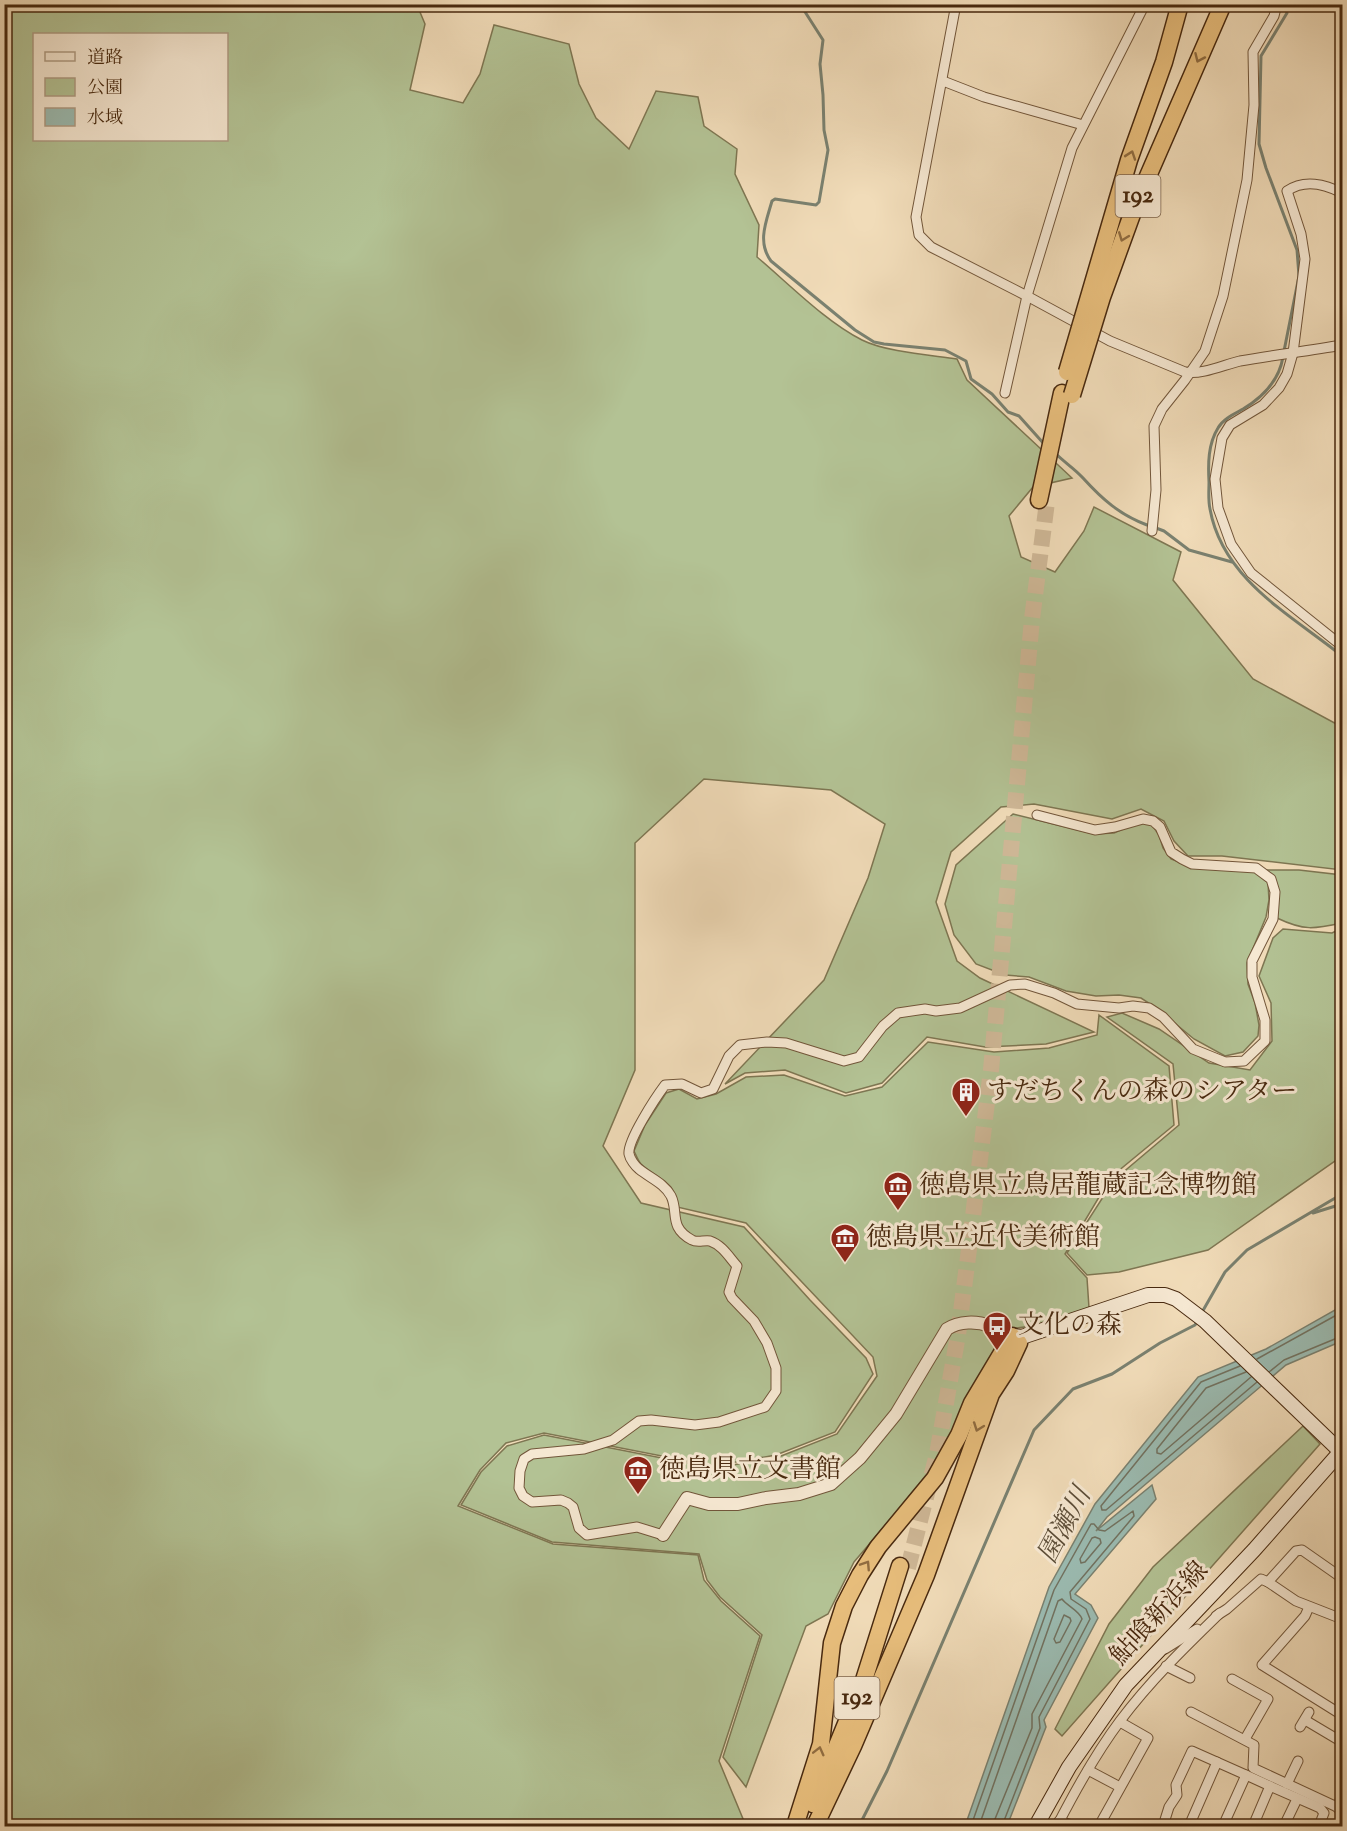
<svg xmlns="http://www.w3.org/2000/svg" width="1347" height="1831" viewBox="0 0 1347 1831" font-family="'Sorts Mill Goudy','Noto Serif JP',serif">
<style>
.green{fill:#b3c294;stroke:#7e7652;stroke-width:1.5;fill-rule:evenodd}
.water{fill:#9bbbb1;stroke:#7a8170;stroke-width:1.5}
.lines{fill:none;stroke-linecap:round;stroke-linejoin:round}
.shore{stroke:#727260;stroke-width:1.5}
.stream{stroke:#7a8170;stroke-width:3}
.motorway-tunnel{stroke:#cfb897;stroke-width:16;stroke-dasharray:16 8;stroke-linecap:butt}
.minor-casing{stroke:#72563a;stroke-width:11}
.tertiary-casing{stroke:#72563a;stroke-width:14}
.secondary-casing{stroke:#48290f;stroke-width:16}
.motorway-casing{stroke:#48290f;stroke-width:19}
.minor{stroke:#f6e8d2;stroke-width:9}
.tertiary{stroke:#f6e8d2;stroke-width:12}
.secondary{stroke:#f6e8d2;stroke-width:14}
.motorway{stroke:#e8be7c;stroke-width:16}
.motorway-bridge-casing{stroke:#48290f;stroke-width:19;stroke-linecap:butt}
.motorway-bridge{stroke:#e8be7c;stroke-width:16}
.oneway{stroke:#906c40}
.labels{text-anchor:middle;dominant-baseline:central;stroke-width:6;stroke-linejoin:round;paint-order:stroke}
.shield{fill:#f6e8d2;stroke:#7c624a;stroke-width:1.5}
.shield-label{font-size:24px;font-weight:bold;fill:#48290f}
.poi-label{font-size:26px;fill:#48290f;stroke:#f6e8d2;text-anchor:start}
.street-label{font-size:26px;fill:#48290f;stroke:#f6e8d2}
.water-label{font-size:27px;font-style:italic;fill:#5d4e38;stroke:#f6e8d2}
</style>
<rect width="100%" height="100%" fill="#f1dcb9"/>
<filter id="stains"><feTurbulence type="fractalNoise" baseFrequency=".00333" numOctaves="4"/><feColorMatrix values="0 0 0 0 .2 0 0 0 0 .09 0 0 0 0 .02 0 0 0 .5 -.17"/></filter>
<radialGradient id="worn" r=".72"><stop offset=".6" stop-color="#630" stop-opacity="0"/><stop offset="1" stop-color="#630" stop-opacity=".3"/></radialGradient>
<!-- green -->
<g class="green">
<path d="M5 5H417L425 24 410 90 463 103 480 74 494 25 569 44 579 84 596 118 629 149 656 91 698 97 704 126 737 149 735 174 759 225 757 257C789 284 826 322 862 340 886 352 930 355 957 359L967 380 1072 478 1033 487 1009 516 1021 557 1055 572 1084 531 1094 507 1181 552 1173 580 1253 679 1342 727V870L1222 856H1188L1174 841 1164 821 1141 809 1112 819 1034 804 1001 807 951 852 936 902 957 961 980 978 1094 1032 1046 1044 985 1047 927 1037 882 1083 846 1093 785 1070 745 1073 725 1084 824 980 868 878 885 824 831 790 704 779 635 843V1070L603 1146 641 1203 744 1227 810 1300 866 1358 873 1374 835 1432 776 1455 713 1466 544 1433 506 1443 480 1470 458 1506 553 1544 698 1555 704 1580 721 1601 760 1636 719 1761 746 1826H5ZM34 34H226V140H34Z"/>
<polygon points="1013,814 1094,834 1114,833 1142,821 1152,825 1159,835 1163,848 1171,859 1194,868 1255,872 1268,883 1269,900 1266,917 1247,963 1248,984 1255,1003 1259,1025 1258,1036 1243,1052 1225,1056 1194,1039 1155,1007 1141,998 1119,995 1096,996 1066,991 1029,977 1005,975 976,964 954,935 945,904 956,865"/>
<path d="M1265 870H1299L1342 875V923C1314 929 1304 931 1277 918Z"/>
<polygon points="1342,928 1342,1156 1208,1250 1119,1272 1087,1275 1067,1253 1114,1180 1179,1125 1173,1064 1107,1017 1122,1013 1159,1029 1209,1063 1250,1070 1272,1041 1271,1003 1259,976 1273,938 1283,929 1332,933"/>
<path d="M1099 1015 1169 1066 1174 1125 1111 1177 1065 1254 1087 1278 1089 1308 1049 1324 1009 1329 943 1458 854 1562 828 1614 806 1626 746 1787 723 1757 762 1635 720 1597 707 1580 699 1554 552 1542 461 1505 481 1472 507 1446 544 1435 713 1468 776 1458 837 1434 877 1376 873 1357 746 1223 677 1207C677 1182 656 1178 641 1164 638 1161 636 1155 634 1151L645 1125 666 1093 679 1089 697 1099 716 1094 746 1077 784 1075 845 1096 882 1087 928 1042 994 1052 1049 1048 1097 1035Z"/>
<polygon points="1303,1426 1320,1444 1062,1736 1055,1729 1109,1624 1153,1567"/>
</g>
<!-- water -->
<polygon class="water" points="1342,1306 1342,1341 1286,1365 1107,1517 1096,1531 1152,1485 1156,1499 1075,1594 1091,1605 1098,1618 1044,1720 1046,1727 1007,1826 965,1826 1049,1587 1095,1504 1198,1377 1266,1349"/>
<g class="lines">
<!-- shore -->
<g class="shore">
<polyline points="1257,1359 1342,1312"/>
<polyline points="1240,1366 1201,1382 1101,1506 1102,1510 1106,1510 1257,1382"/>
<polyline points="1246,1372 1206,1388 1157,1449 1157,1453 1161,1454 1251,1377"/>
<polyline points="1269,1372 1284,1360 1342,1336"/>
<polygon points="1095,1537 1100,1539 1101,1543 1085,1562 1081,1563 1080,1559 1092,1538"/>
<polygon points="1064,1615 1070,1618 1071,1621 1060,1642 1056,1643 1054,1639"/>
<polyline points="971,1826 1054,1590 1091,1524 1094,1524 1099,1530 1105,1531 1133,1511 1134,1516 1070,1592 1071,1599 1086,1609 1090,1619 1039,1717 1040,1728 1002,1826"/>
<path d="M979 1826 1058 1601 1062 1599C1067 1606 1080 1611 1082 1619L1032 1714V1728L995 1819 994 1826"/>
</g>
<!-- stream -->
<g class="stream">
<path d="M800 4 823 40 820 64 823 95 824 130 828 150 819 202 816 205 775 199 772 201C766 222 757 242 771 261L855 330 874 342 884 344 945 350 966 361 971 379 992 394 1008 412 1019 416 1045 445"/>
<polyline points="1284,351 1299,276 1297,250 1266,168 1259,144 1261,56 1287,13 1285,4"/>
<path d="M1283 357C1279 381 1263 397 1243 409 1234 414 1223 419 1218 428 1208 444 1208 464 1209 482 1209 491 1208 500 1210 509 1222 577 1287 613 1337 652L1342 659"/>
<path d="M1055 453C1064 462 1075 469 1083 478 1102 499 1120 515 1147 525"/>
<polyline points="1156,528 1164,531 1189,550 1232,562"/>
<polyline points="1313,1213 1342,1204"/>
<polyline points="1201,1314 1225,1272 1247,1250 1342,1194"/>
<polyline points="859,1826 887,1771 1034,1430 1073,1389 1112,1374 1160,1343 1195,1325 1198,1320"/>
</g>
<!-- motorway-tunnel -->
<polyline class="motorway-tunnel" points="908,1568 937,1454 958,1335 968,1257 991,1070 1032,619 1047,502"/>
<!-- minor casing -->
<g class="minor-casing">
<g id="minor">
<path d="M956 4 916 217 919 235 931 247 1027 296 1110 341 1185 372C1202 375 1223 365 1240 361 1274 355 1308 351 1342 345"/>
<polyline points="943,81 984,97 1083,125"/>
<path d="M1342 193C1325 184 1304 179 1287 191L1301 234 1305 259 1293 353 1287 374 1279 388 1263 405 1230 425 1222 438 1215 479 1218 508 1231 544 1251 573 1342 646"/>
<polyline points="1005,393 1027,296 1072,148 1145,4"/>
<polyline points="1152,531 1156,490 1154,426 1162,409 1185,380 1205,351 1223,296 1247,180 1254,105 1253,52 1274,16 1277,4"/>
<path d="M663 1535 637 1527 587 1535 579 1528 573 1507 568 1503 561 1500 532 1502 523 1496 519 1488 520 1471 524 1459 532 1454 584 1449 613 1440 639 1421 651 1420 695 1425 719 1422 765 1407 776 1391V1368L767 1343 754 1321 732 1298 729 1292 737 1266C729 1257 722 1245 710 1241 704 1240 697 1243 692 1240 668 1227 679 1212 671 1196 664 1183 650 1178 639 1169 635 1166 630 1159 629 1154 627 1141 656 1097 665 1085L682 1084 701 1093 713 1089 729 1056 740 1045 767 1042 786 1043 844 1061 859 1057 883 1026 898 1013 925 1009 936 1011 960 1008 1010 985 1025 984 1054 993 1077 1004 1119 1008 1133 1006 1149 1008 1163 1017 1193 1049 1225 1062 1244 1061 1265 1041V1020L1252 977V961L1273 919 1275 892 1271 879 1256 868 1192 864 1182 859 1171 852 1160 827 1153 821 1143 819 1115 827 1095 830 1037 815"/>
<polyline points="1342,1578 1302,1550 1296,1551 1268,1582 1296,1601 1342,1619"/>
<polyline points="1309,1607 1305,1616 1262,1665 1342,1715"/>
<polyline points="1216,1616 1227,1609 1261,1579 1268,1582"/>
<polyline points="1165,1649 1197,1629"/>
<polyline points="1166,1666 1190,1678"/>
<polyline points="1232,1679 1268,1699 1245,1739"/>
<polyline points="1191,1712 1254,1745 1253,1768 1337,1807"/>
<polyline points="1305,1720 1342,1742"/>
<polyline points="1300,1727 1309,1712"/>
<polyline points="1088,1770 1120,1787"/>
<polyline points="1246,1775 1270,1786"/>
<polyline points="1287,1784 1298,1761"/>
<polyline points="1342,1796 1337,1807 1342,1813"/>
<polyline points="1059,1821 1075,1826"/>
<path d="M1057 1826C1075 1791 1096 1753 1120 1721 1150 1681 1185 1647 1220 1613"/>
<polyline points="1099,1826 1148,1738 1120,1722"/>
<polyline points="1163,1826 1169,1807 1177,1795 1176,1785 1192,1751 1246,1775 1223,1826"/>
<polyline points="1189,1826 1217,1762"/>
<polyline points="1253,1826 1270,1786 1320,1808 1324,1813 1319,1826"/>
<polyline points="1284,1826 1297,1799"/>
<polyline points="1338,1826 1342,1817"/>
</g>
</g>
<!-- tertiary casing -->
<g class="tertiary-casing">
<path id="tertiary" d="M663 1535 687 1498 709 1504H738L766 1498 799 1494 831 1484 860 1458 896 1414 947 1329C959 1321 977 1321 990 1326 998 1330 1003 1335 1012 1336"/>
</g>
<!-- secondary casing -->
<g class="secondary-casing">
<g id="secondary">
<polyline points="1012,1336 1022,1337 1148,1295 1165,1295 1176,1299 1205,1321 1341,1452"/>
<polyline points="1036,1826 1069,1767 1126,1685 1254,1550 1342,1450"/>
</g>
</g>
<!-- motorway casing -->
<g class="motorway-casing">
<g id="motorway">
<polyline points="1039,500 1062,393"/>
<polyline points="813,1804 864,1680 900,1566"/>
<polyline points="795,1826 821,1744 832,1643 844,1606 860,1575 878,1547 935,1478 959,1435 972,1403 1012,1336"/>
<polyline points="815,1826 853,1746 926,1575 991,1394 1006,1371 1019,1343"/>
</g>
</g>
<!-- minor -->
<use href="#minor" class="minor"/>
<!-- tertiary -->
<use href="#tertiary" class="tertiary"/>
<!-- secondary -->
<use href="#secondary" class="secondary"/>
<!-- motorway -->
<use href="#motorway" class="motorway"/>
<!-- motorway-bridge casing -->
<g class="motorway-bridge-casing">
<g id="motorway-bridge">
<polyline points="1067,372 1129,160 1164,62 1180,4"/>
<polyline points="1072,395 1102,297 1135,206 1223,4"/>
</g>
</g>
<!-- motorway-bridge -->
<use href="#motorway-bridge" class="motorway-bridge"/>
</g>
<!-- one-way arrows -->
<defs><path id="oneway-chevron" d="M-2-3.5L2.5 0L-2 3.5" fill="none" stroke-width="1.6" stroke-linecap="round" stroke-linejoin="round" transform="scale(1.5)"/></defs>
<g class="oneway">
<use href="#oneway-chevron" transform="translate(1199 58) rotate(114)"/>
<use href="#oneway-chevron" transform="translate(1131 155) rotate(-71)"/>
<use href="#oneway-chevron" transform="translate(1123 237) rotate(111)"/>
<use href="#oneway-chevron" transform="translate(978 1427) rotate(110)"/>
<use href="#oneway-chevron" transform="translate(866 1565) rotate(-57)"/>
<use href="#oneway-chevron" transform="translate(819 1751) rotate(-76)"/>
</g>
<!-- icons -->
<defs>
<g id="building-pin" transform="scale(1.5)"><path d="M0 17L-7.5 6A9.5 9.5 0 1 1 7.5 6Z" fill="#8f2418" stroke="#f6e8d2"/><path d="M-4-6H4V6H1V3H-1V6H-4ZM-2.5-4.3h1.7v1.8h-1.7ZM.8-4.3h1.7v1.8H.8ZM-2.5-1h1.7V.8h-1.7ZM.8-1h1.7V.8H.8Z" fill="#fff"/></g>
<g id="museum-pin" transform="scale(1.5)"><path d="M0 17L-7.5 6A9.5 9.5 0 1 1 7.5 6Z" fill="#8f2418" stroke="#f6e8d2"/><path d="M0-6L6-3V-2H-6V-3ZM-5-1h2V3h-2ZM-1-1h2V3h-2ZM3-1h2V3H3ZM-6 4H6V6H-6Z" fill="#fff"/></g>
<g id="bus-pin" transform="scale(1.5)"><path d="M0 17L-7.5 6A9.5 9.5 0 1 1 7.5 6Z" fill="#8f2418" stroke="#f6e8d2"/><path d="M-5-6H5V4H4V6H2V4H-2V6H-4V4H-5ZM-3.5-4V0h7V-4ZM-3.5 1.2v1.5H-2V1.2ZM2 1.2v1.5H3.5V1.2Z" fill="#fff"/></g>
</defs>
<g fill-rule="evenodd">
<use href="#building-pin" x="966" y="1092"/>
<use href="#museum-pin" x="898" y="1186"/>
<use href="#museum-pin" x="845" y="1238"/>
<use href="#bus-pin" x="997" y="1326"/>
<use href="#museum-pin" x="638" y="1470"/>
</g>
<g class="labels">
<!-- shield labels -->
<g class="shield">
<rect x="1115.5" y="175" width="45" height="42" rx="4.5"/>
<rect x="834.5" y="1677" width="45" height="42" rx="4.5"/>
</g>
<g class="shield-label">
<text x="1138" y="196">192</text>
<text x="857" y="1698">192</text>
</g>
<!-- poi labels -->
<g class="poi-label">
<text x="987" y="1092">すだちくんの森のシアター</text>
<text x="919" y="1186">徳島県立鳥居龍蔵記念博物館</text>
<text x="866" y="1238">徳島県立近代美術館</text>
<text x="1018" y="1326">文化の森</text>
<text x="659" y="1470">徳島県立文書館</text>
</g>
<!-- street labels -->
<g class="street-label">
<text transform="translate(1160 1614) rotate(-47)">鮎喰新浜線</text>
</g>
<!-- water labels -->
<g class="water-label">
<text transform="translate(1066 1526) rotate(-62)">園瀬川</text>
</g>
</g>
<!-- margin -->
<rect width="1347" height="1831" fill="none" stroke="#f1dcb9" stroke-width="24"/>
<rect x="6" y="6" width="1335" height="1819" fill="none" stroke="#48290f" stroke-width="3"/>
<rect x="12" y="12" width="1323" height="1807" fill="none" stroke="#48290f" stroke-width="1.5"/>
<!-- legend -->
<rect x="33" y="33" width="195" height="108" fill="#f6e8d2" stroke="#b09c84" stroke-width="1.5"/>
<rect x="45" y="52" width="30" height="9" fill="#f6e8d2" stroke="#b09c84" stroke-width="1.5"/>
<text x="87" y="63" font-size="18" fill="#48290f">道路</text>
<rect x="45" y="78" width="30" height="18" fill="#b3c294" stroke="#b09c84" stroke-width="1.5"/>
<text x="87" y="93" font-size="18" fill="#48290f">公園</text>
<rect x="45" y="108" width="30" height="18" fill="#9bbbb1" stroke="#b09c84" stroke-width="1.5"/>
<text x="87" y="123" font-size="18" fill="#48290f">水域</text>
<rect width="100%" height="100%" filter="url(#stains)"/>
<rect width="100%" height="100%" fill="url(#worn)"/>
</svg>
